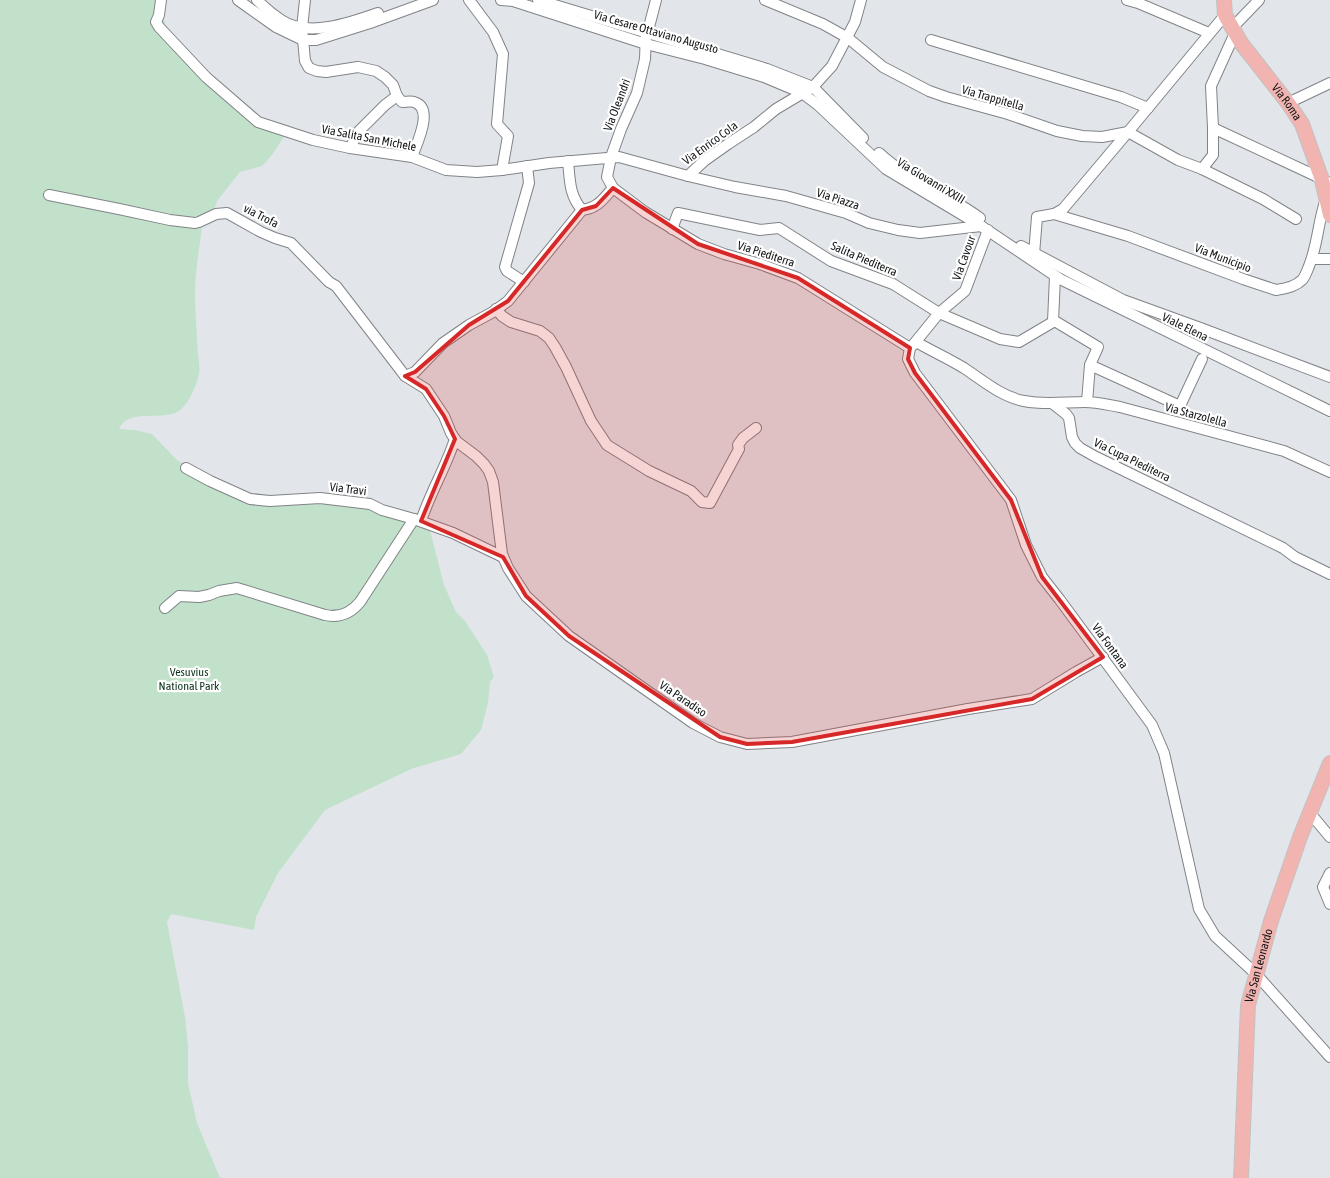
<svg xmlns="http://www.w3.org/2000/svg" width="1330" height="1178" viewBox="0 0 1330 1178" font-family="'Asap Condensed',sans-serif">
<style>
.green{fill:#c2e1cb}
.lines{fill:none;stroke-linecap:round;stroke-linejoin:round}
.minor-casing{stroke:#808387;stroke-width:12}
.major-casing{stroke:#c2c2c2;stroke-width:16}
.minor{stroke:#fff;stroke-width:10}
.major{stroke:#f1b4b1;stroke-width:14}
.marked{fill:#d62828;fill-opacity:0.2;stroke:#d62828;stroke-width:4;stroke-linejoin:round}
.labels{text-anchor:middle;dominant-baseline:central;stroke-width:4.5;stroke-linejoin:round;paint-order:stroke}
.street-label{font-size:12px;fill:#131516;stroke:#fff}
.park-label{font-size:12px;fill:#0e321d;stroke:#fff}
</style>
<rect width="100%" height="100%" fill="#e2e6ea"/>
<!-- green -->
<path class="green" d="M0 0H165L164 19 167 33 213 81 256 117 291 126 272 155 262 166 240 172 217 201 213 214 202 224C200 247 195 270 195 293 195 314 197 334 198 355 199 361 200 368 199 374 197 385 188 405 179 411 162 422 129 407 119 429L135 430 152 434 177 460 207 479 257 501 309 496 360 497 384 507 427 519 444 585 456 612 465 621 487 655 494 677 490 682 488 703 481 730 461 754 411 769 325 810 278 873 256 917 254 930 171 914 167 922 185 1017 188 1046V1083L197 1123 220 1178H0Z"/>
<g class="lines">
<!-- minor casing -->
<g class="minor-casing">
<g id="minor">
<polyline points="161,0 159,15 156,22 159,27 206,77 258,122 313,140 350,148 412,157 446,170 477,172 502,170 549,163 619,157 688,176 704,161 728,144 754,127 776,109 813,87 832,66 855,22 861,0"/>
<polyline points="238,0 276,27 303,40 316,40 370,23 433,0"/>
<path d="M257 0C264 7 272 14 281 20 307 38 350 23 378 13"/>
<path d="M305 0 302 28 305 61 309 68 317 71 326 72 358 67 376 71 385 77 393 85 397 96 402 102C406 102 411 101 414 102 435 108 416 145 412 157"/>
<polyline points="469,0 493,32 503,54 497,124 508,136 502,170"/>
<polyline points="501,0 513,1 646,44 705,59 764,77 802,93 818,105 886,169 981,226 1060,279 1330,411"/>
<polyline points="538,0 767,69 813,87 863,138"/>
<polyline points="656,0 649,27 646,32 645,59 637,93 621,129 611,157 607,177 613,188 645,212 698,244 724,254 760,264 798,278 910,348"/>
<polyline points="765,0 823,24 848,38 883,67 929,91 946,97 1008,114 1057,131 1082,136 1102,137 1128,132 1178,160 1202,169 1263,199 1296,219"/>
<polyline points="1127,0 1138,3 1209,33"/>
<polyline points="1232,28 1259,0"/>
<polyline points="931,40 1121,97 1148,108"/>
<polyline points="1288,103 1330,83"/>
<polyline points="1213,128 1316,176 1322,180 1330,183"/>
<polyline points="350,148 359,131 385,105 397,96"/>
<path d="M879 153C909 181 948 194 980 218"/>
<path d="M568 161C570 180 569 195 582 210"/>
<polyline points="1202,169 1213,155 1213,128 1211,86 1235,33"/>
<polyline points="688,176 735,187 786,196 846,213 869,223 898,230 920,233 981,226"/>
<polyline points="49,195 119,209 170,220 195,223 199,222 216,214 227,213 261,232 275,238 291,243 329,282 336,286 399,368 405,376 426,389 444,416 451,433 456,441 476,456 484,464 489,471 493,482 502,554 508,568 526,596 569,636 693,723 720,737 747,744 792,742 968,709 1032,699 1076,672 1103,657"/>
<path d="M1054 214 1128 236 1243 279 1276 290C1284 289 1296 286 1302 280 1305 277 1307 271 1309 266 1318 244 1318 221 1326 199"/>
<polyline points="672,229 678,213 760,230 779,228 831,261 893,284 939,313 1000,339 1019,342 1053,322 1055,276"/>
<polyline points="1021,246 1123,300 1203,329 1330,377"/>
<polyline points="1033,258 1034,254 1037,217 1054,214 1063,209 1128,132 1225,15"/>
<polyline points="1312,259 1330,259"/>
<polyline points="524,282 507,271 505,267 529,183 527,166"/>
<polyline points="496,309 502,316 511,322 540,331 549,338 555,347 566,367 591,421 607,445 649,471 691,491 702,502 710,503 739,449 738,445 743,438 756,428"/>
<polyline points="1053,320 1098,347 1090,365"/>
<path d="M916 342C932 351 949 359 964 368 982 380 1002 397 1024 401 1044 405 1065 402 1085 402 1097 402 1108 405 1120 407L1284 451 1330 472"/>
<polyline points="913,345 939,313 965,291 988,230"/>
<polyline points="910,348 908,359 915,373 1011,500 1026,545 1042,577 1060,600 1152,725 1164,753 1199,909 1215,936 1256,974 1330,1057"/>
<path d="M405 376 415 372 443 343 469 325 493 312 508 301 582 210C598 208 603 199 613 188"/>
<polyline points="1087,402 1090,365 1180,406 1202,359"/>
<polyline points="1052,403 1066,414 1069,418 1072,437 1075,443 1080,448 1096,457 1283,548 1295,557 1330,574"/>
<polyline points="186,468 210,481 250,499 270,501 320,498 370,504 382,510 414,519 453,533 503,557"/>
<path d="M421 521C430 493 446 467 455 439"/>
<path d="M165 608 179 596 199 597 209 595 219 591 237 588 325 615C339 618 351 613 360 602L414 519"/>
<polyline points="1310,813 1330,837"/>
<polyline points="1330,873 1323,887 1330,904"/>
</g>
</g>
<!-- major casing -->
<g class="major-casing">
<g id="major">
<path id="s1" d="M1224 0 1225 15 1241 43 1288 103 1302 124 1322 180 1330 215"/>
<path id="s2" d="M1241 1178 1248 1005 1271 921 1300 837 1330 763"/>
</g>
</g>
<!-- minor -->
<use href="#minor" class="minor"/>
<!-- major -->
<use href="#major" class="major"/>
</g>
<!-- marked area -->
<path class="marked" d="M613 188 698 244 798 278 910 348 908 359 915 373 1011 500 1042 577 1103 657 1032 699 792 742 747 744 720 737 569 636 526 596 503 557 421 521 455 439 444 416 426 389 405 376 415 372 469 325 508 301 582 210 596 206Z"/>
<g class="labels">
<!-- street labels -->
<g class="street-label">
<text transform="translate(656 32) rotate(16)">Via Cesare Ottaviano Augusto</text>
<text transform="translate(993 98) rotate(16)">Via Trappitella</text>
<text stroke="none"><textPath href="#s1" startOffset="122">Via Roma</textPath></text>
<text transform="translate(617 105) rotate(-69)">Via Oleandri</text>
<text transform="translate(369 138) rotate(11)">Via Salita San Michele</text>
<text transform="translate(710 143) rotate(-36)">Via Enrico Cola</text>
<text transform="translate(931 181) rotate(31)">Via Giovanni XXIII</text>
<text transform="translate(838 199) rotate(18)">Via Piazza</text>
<text transform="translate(261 216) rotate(27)">via Trofa</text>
<text transform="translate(766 254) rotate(18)">Via Piediterra</text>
<text transform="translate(964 258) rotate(-70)">Via Cavour</text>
<text transform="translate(1223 258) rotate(21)">Via Municipio</text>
<text transform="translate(864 259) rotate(23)">Salita Piediterra</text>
<text transform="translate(1185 327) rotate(26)">Viale Elena</text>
<text transform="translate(1196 415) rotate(15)">Via Starzolella</text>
<text transform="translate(1132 460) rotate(26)">Via Cupa Piediterra</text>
<text transform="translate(348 489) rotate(7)">Via Travi</text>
<text transform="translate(1110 646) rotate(54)">Via Fontana</text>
<text transform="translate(683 699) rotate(34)">Via Paradiso</text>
<text stroke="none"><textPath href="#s2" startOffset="214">Via San Leonardo</textPath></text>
</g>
<!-- park labels -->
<g class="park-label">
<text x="189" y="672">Vesuvius<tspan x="189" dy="14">National Park</tspan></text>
</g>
</g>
</svg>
